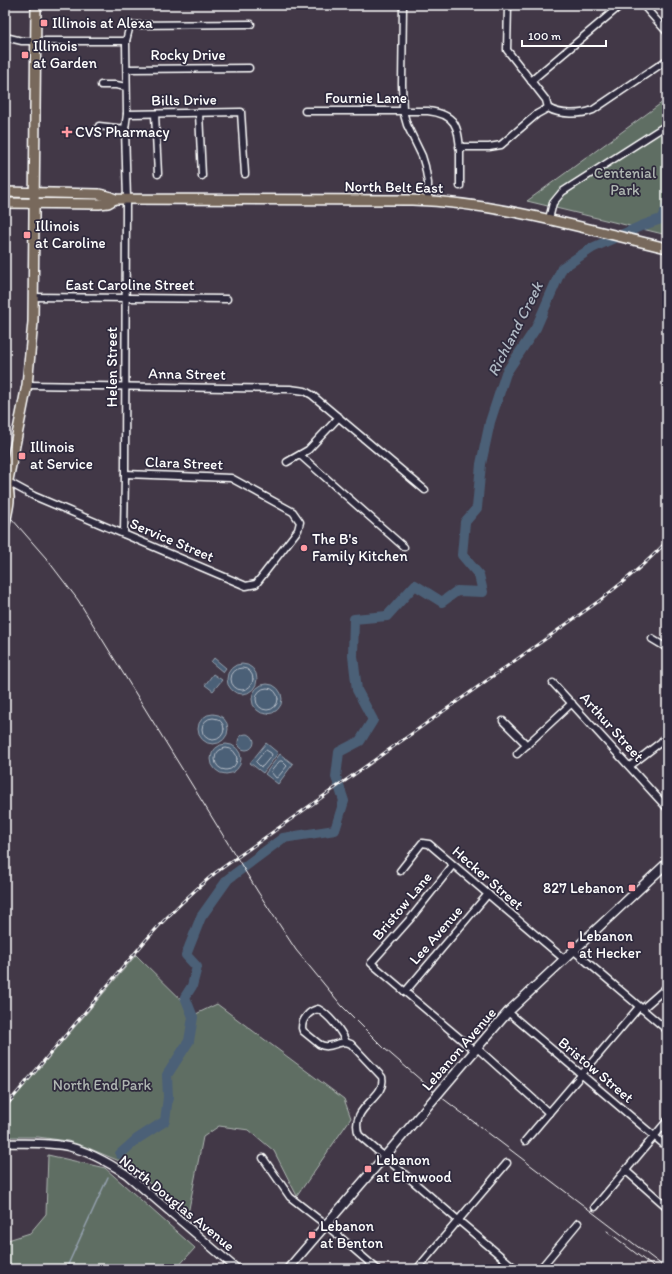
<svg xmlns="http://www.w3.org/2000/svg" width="672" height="1274" viewBox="0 0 672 1274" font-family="Itim,sans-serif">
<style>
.green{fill:#5f6e64;stroke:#afb6b2}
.water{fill:#4c6077;stroke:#94a0ad}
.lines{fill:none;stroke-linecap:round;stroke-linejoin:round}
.shore{stroke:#b7bfc9;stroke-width:1}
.stream{stroke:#94a0ad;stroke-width:1.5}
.river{stroke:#4c6077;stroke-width:10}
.minor-casing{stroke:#fff;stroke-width:9}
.tertiary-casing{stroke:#fff;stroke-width:10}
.secondary-casing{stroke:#fff;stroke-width:11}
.primary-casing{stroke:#fff;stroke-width:12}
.minor{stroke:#2f2a3d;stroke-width:6}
.tertiary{stroke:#2f2a3d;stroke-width:7}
.secondary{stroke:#2f2a3d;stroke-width:8}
.primary{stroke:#78695c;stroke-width:9}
.tram{stroke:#fff;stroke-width:1}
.rail-casing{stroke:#fff;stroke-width:3}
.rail{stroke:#2f2a3d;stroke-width:1.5;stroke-dasharray:4.5;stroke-linecap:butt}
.secondary-bridge-casing{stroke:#fff;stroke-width:11;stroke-linecap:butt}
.secondary-bridge{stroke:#2f2a3d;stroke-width:8}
.poi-dot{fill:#ff9aa2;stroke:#2f2a3d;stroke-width:1.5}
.labels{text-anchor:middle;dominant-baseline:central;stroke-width:3.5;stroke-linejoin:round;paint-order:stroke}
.poi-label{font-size:15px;fill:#fff;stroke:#2f2a3d;text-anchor:start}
.street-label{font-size:15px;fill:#fff;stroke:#2f2a3d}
.park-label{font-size:15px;fill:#afb6b2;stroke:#2f2a3d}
.water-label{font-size:16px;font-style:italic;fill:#aeb7c2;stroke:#2f2a3d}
</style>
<rect width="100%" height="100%" fill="#423847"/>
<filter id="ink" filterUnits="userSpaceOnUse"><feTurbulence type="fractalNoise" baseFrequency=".025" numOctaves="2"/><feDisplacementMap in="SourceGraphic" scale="8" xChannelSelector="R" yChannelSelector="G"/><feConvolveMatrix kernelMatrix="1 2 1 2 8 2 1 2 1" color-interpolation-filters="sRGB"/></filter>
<g filter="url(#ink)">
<!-- green -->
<g class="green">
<polygon points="667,99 667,235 527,201"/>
<polygon points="136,955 196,1014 217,1004 344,1099 351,1118 297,1196 274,1151 249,1130 219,1126 203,1137 187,1219 131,1166 86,1147 68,1141 38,1137 5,1137 5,1109"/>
<polygon points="48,1155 105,1168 195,1248 176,1269 5,1269 5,1241 30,1233 46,1214"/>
</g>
<!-- water -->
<g class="water">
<polygon points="214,658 226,668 223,672 211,662"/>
<circle cx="242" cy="679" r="15"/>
<polygon points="213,674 222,680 213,691 205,685"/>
<circle cx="267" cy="699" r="15"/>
<circle cx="213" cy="729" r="15"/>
<circle cx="246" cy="742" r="8"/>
<polygon points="266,743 278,753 263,773 250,763"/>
<circle cx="226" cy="759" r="15"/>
<polygon points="280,754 293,764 278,784 265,774"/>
</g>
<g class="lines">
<!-- shore -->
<g class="shore">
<circle cx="242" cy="679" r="11"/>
<circle cx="267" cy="699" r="11"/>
<circle cx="213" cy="729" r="11"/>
<circle cx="226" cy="759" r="11"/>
<polygon points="266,750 271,753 272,755 263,766 261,767 256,762"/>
<polygon points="280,761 282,761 287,766 278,777 276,778 271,772"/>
</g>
<!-- stream -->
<polyline class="stream" points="66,1269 108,1177"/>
<!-- river -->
<polyline class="river" points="120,1154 137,1139 165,1121 168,1097 167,1075 189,1041 193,1017 185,997 192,986 197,967 186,955 201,917 228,879 283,838 335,830 344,801 336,777 339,752 360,741 373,720 357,690 353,656 354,619 387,616 415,585 442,602 457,591 483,592 479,575 462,555 465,522 477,508 481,464 490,422 506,373 536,328 562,268 592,248 641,226 661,219 667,208"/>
<!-- minor casing -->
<g class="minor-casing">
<g id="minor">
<polyline points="403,5 402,84 403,111 407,125 422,156 425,166 428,183 428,200"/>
<polyline points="508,5 507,50 546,100 548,108"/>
<polyline points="643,5 667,32"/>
<polyline points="5,37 22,41 126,41 130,25 251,24"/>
<polyline points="126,41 127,114 125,129 127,199"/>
<polyline points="127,69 249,68"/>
<polyline points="531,81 621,5"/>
<polyline points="101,85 116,85 126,87"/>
<path d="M548 108C560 115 580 115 593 110L667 60"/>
<path d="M305 111H428C455 114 459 126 460 152 460 163 460 175 460 186"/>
<polyline points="199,113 202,176"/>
<polyline points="127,114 241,112 245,174"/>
<polyline points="155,114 158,174"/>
<polyline points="99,126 125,129"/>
<polyline points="459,147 489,147 501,145 537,114 548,108"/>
<polyline points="549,219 553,203 562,192 665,126"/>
<polyline points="33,297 227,299"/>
<polyline points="27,385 290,389 305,391 312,395 425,490"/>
<polyline points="300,455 404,547"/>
<polyline points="287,462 308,450 339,417"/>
<polyline points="8,482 34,496 246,586 256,584 298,530 300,522 293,512 231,478 125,474"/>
<polyline points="124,534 125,474 126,199"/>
<polyline points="652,639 667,648"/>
<polyline points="553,683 667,808"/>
<polyline points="503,721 527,745"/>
<polyline points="517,754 572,703"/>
<polyline points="630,766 661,742 667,735"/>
<polyline points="453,865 411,918 371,963 475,1051"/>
<polyline points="400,871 422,843 429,844 564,959"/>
<polyline points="573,950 667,1030"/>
<polyline points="405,992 488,894"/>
<polyline points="642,1009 667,987"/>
<polyline points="508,1012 667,1147"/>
<path d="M346 1042C341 1030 329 1015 318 1009 309 1011 302 1019 302 1028L303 1031 319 1044C331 1051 338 1038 351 1044L382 1077C387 1099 348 1106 359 1135L458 1220 516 1269"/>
<polyline points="477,1048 549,1113"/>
<polyline points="525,1141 639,1007"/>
<polyline points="263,1158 290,1197 326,1225 377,1269"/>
<polyline points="625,1170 667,1207"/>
<polyline points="595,1207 667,1121"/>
<polyline points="417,1269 507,1163"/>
<polyline points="540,1269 578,1223"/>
</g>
</g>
<!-- tertiary casing -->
<g class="tertiary-casing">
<path id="tertiary" d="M5 1143C26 1144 49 1142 70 1147 90 1152 109 1163 126 1174L237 1269"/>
</g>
<!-- secondary casing -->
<g class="secondary-casing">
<g id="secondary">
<polyline points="465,1062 508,1012 667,863"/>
<polyline points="288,1269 404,1134"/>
</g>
</g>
<!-- primary casing -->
<g class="primary-casing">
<g id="primary">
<path d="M5 192 99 194 108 196 115 199 412 200C501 203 581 228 667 248"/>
<polyline points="5,203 99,204 108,203 115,199"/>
<path d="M5 524C7 511 12 498 7 485L27 385 33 322 36 5"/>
</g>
</g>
<!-- minor -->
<use href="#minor" class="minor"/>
<!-- tertiary -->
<use href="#tertiary" class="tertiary"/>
<!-- secondary -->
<use href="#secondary" class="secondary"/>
<!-- primary -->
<use href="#primary" class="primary"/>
<!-- tram -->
<g class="tram">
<polyline points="5,511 46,558 78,600 258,892 296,950 342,1006 385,1049 437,1094 667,1269"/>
<polyline points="607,1231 656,1269"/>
</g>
<!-- rail casing -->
<g class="rail-casing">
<path id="rail" d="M5 1107 146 940C167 916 190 894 215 873L599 601C623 582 647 563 667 541"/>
</g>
<!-- rail -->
<use href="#rail" class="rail"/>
<!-- secondary-bridge casing -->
<g class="secondary-bridge-casing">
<polyline id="secondary-bridge" points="404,1134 465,1062"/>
</g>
<!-- secondary-bridge -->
<use href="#secondary-bridge" class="secondary-bridge"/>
</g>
</g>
<!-- markers -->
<g class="poi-dot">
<rect x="40" y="19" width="8" height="8" rx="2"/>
<rect x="21" y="51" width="8" height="8" rx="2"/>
<path d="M65 126h4v4h4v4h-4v4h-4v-4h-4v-4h4z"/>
<rect x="23" y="231" width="8" height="8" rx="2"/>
<rect x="18" y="452" width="8" height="8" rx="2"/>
<circle cx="304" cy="548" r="4"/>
<rect x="628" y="884" width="8" height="8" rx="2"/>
<rect x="567" y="941" width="8" height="8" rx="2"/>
<rect x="364" y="1165" width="8" height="8" rx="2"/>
<rect x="308" y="1231" width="8" height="8" rx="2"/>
</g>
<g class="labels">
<!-- poi labels -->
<g class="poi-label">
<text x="52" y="23">Illinois at Alexa</text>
<text x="33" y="46">Illinois<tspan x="33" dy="17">at Garden</tspan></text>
<text x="75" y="132">CVS Pharmacy</text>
<text x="35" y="226">Illinois<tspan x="35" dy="17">at Caroline</tspan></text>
<text x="30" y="447">Illinois<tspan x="30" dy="17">at Service</tspan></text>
<text x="312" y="539">The B's<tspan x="312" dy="17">Family Kitchen</tspan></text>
<text x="624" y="888" text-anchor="end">827 Lebanon</text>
<text x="579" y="936">Lebanon<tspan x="579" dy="17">at Hecker</tspan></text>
<text x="376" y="1160">Lebanon<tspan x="376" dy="17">at Elmwood</tspan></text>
<text x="320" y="1226">Lebanon<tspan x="320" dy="17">at Benton</tspan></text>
</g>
<!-- street labels -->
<g class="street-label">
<text x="188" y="55">Rocky Drive</text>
<text x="366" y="98">Fournie Lane</text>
<text transform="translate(184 100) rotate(-1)">Bills Drive</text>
<text transform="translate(394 187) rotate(1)">North Belt East</text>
<text x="130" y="285">East Caroline Street</text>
<text transform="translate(112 367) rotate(-90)">Helen Street</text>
<text transform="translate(187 374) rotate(1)">Anna Street</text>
<text transform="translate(184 463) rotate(2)">Clara Street</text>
<text transform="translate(172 540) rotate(23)">Service Street</text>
<text transform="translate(612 727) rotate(48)">Arthur Street</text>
<text transform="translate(488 878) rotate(41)">Hecker Street</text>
<text transform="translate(402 906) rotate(-50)">Bristow Lane</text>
<text transform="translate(436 935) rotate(-49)">Lee Avenue</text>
<text transform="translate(459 1049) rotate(-49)">Lebanon Avenue</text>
<text transform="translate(596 1070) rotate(40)">Bristow Street</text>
<text transform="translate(177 1203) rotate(39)">North Douglas Avenue</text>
</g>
<!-- park labels -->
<g class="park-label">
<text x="625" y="173">Centenial<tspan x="625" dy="17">Park</tspan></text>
<text x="102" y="1085">North End Park</text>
</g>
<!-- water labels -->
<g class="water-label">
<text transform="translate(515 329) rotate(-63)">Richland Creek</text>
</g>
</g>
<!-- margin -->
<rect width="672" height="1274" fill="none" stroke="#2f2a3d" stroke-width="20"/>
<rect x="10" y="10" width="652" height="1254" fill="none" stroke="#fff" stroke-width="1.5" filter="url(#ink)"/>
<!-- scale -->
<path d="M522 40v6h84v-6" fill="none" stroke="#ffffff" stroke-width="2"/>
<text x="528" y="40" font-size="12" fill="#ffffff" stroke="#2f2a3d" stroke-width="3" paint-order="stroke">100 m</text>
</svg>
